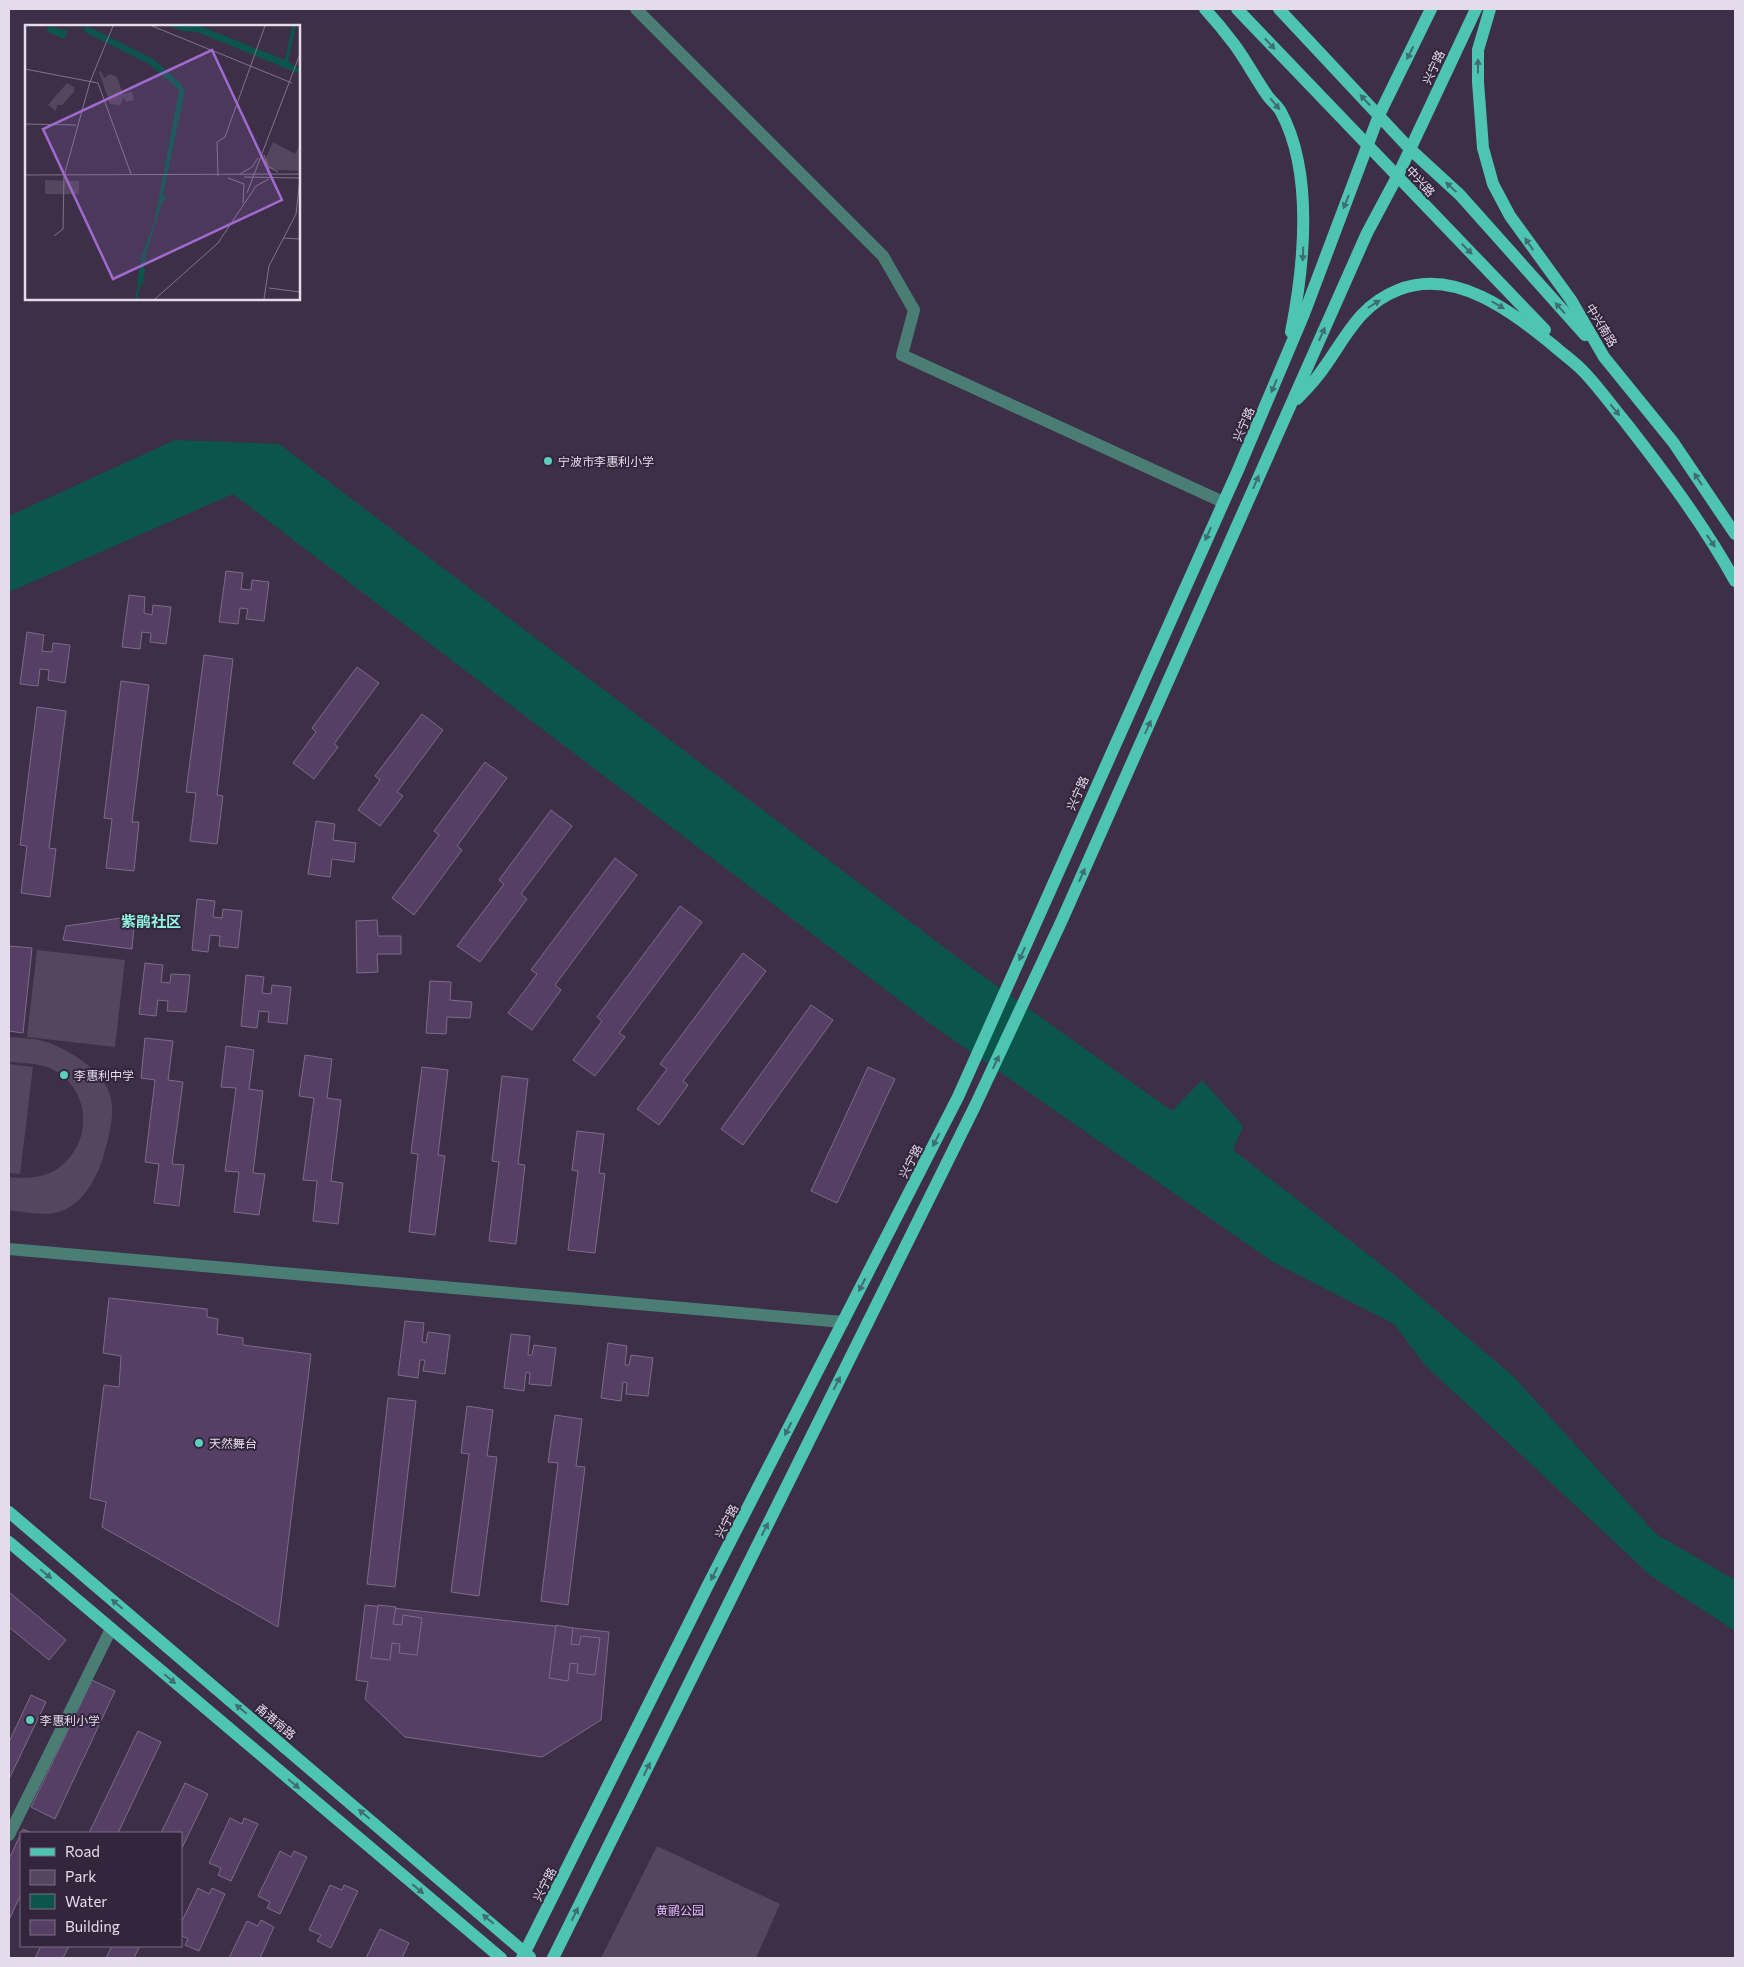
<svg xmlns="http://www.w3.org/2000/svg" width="1744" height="1967" viewBox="0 0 1744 1967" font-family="Commissioner,'Noto Sans SC',sans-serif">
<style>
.green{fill:#54465e}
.water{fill:#0c554c}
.building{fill:#563f65;stroke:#7c6c87}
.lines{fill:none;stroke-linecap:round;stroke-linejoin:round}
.minor{stroke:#4a7e75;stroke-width:12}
.major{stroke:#4ec5b3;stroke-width:12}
.oneway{fill:#3f6d72}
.poi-dot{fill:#5bcebc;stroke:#33253c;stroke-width:2}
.labels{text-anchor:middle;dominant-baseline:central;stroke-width:4;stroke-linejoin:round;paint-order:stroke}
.street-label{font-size:12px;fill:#e4dceb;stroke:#33253c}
.poi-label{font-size:12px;fill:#e4dceb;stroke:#33253c;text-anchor:start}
.park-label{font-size:12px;fill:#e3bcfe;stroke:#33253c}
.quarter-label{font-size:15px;font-weight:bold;fill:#8ff5e3;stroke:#33253c}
.inset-river{fill:none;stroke:#0c554c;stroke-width:2.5}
.inset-road{fill:none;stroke:#807489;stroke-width:1}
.view{fill:#a06ace;fill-opacity:0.15;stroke:#a06ace;stroke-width:2.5}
.inset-edge{fill:none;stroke:#e4dceb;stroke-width:2.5}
</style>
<rect width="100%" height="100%" fill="#3d2f47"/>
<!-- green -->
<g class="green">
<polygon points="37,950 125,960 115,1047 27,1037"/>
<path d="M9 1037C19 1038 29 1038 39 1040 64 1045 105 1071 111 1098 115 1118 108 1139 103 1158 96 1179 84 1202 62 1211 45 1217 26 1212 9 1210V1177C25 1179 43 1178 57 1169 93 1145 92 1091 54 1070 40 1063 24 1063 9 1062Z"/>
<polygon points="9,1064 33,1067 20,1174 9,1173"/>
<polygon points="657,1846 780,1904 756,1958 601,1958"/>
</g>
<!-- water -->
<polygon class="water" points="175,440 279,444 962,961 1172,1111 1202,1080 1243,1126 1233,1150 1392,1273 1514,1377 1656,1534 1735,1580 1735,1631 1651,1576 1425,1365 1394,1324 1273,1262 932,1025 233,494 9,592 9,516"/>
<!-- building -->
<g class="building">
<polygon points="226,571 243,573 241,589 251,590 252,580 269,582 264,621 246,619 248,609 240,608 238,624 219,622"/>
<polygon points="129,595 145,597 144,613 152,615 153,605 171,607 166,644 150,642 151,633 142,632 140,649 122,647"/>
<polygon points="27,632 44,635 42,651 52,652 53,643 70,645 65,683 48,680 49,670 40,669 38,686 20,684"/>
<polygon points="204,655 233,659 217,795 223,796 217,844 190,841 196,793 186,792"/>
<polygon points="357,667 379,683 334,744 338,747 314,779 293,763 316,732 312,728"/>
<polygon points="121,681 149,685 132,822 139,822 134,871 106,868 112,819 104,818"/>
<polygon points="37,707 66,711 49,848 56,849 50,897 21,893 27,846 20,845"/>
<polygon points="422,714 443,730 397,792 403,796 380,826 358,810 380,780 375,776"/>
<polygon points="485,762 507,778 457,846 462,850 414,915 392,898 439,835 434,831"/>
<polygon points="551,810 572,826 521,894 527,899 480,962 457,946 504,884 499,880"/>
<polygon points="316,821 335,824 333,840 356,843 354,862 332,859 330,877 308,874"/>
<polygon points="615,858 637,875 555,985 561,990 532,1030 508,1013 537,974 531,970"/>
<polygon points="197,899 215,901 213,917 222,918 223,909 242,911 238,948 219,946 220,936 210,935 208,952 192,950"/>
<polygon points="680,906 702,922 619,1033 625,1037 595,1076 573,1060 602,1021 597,1017"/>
<polygon points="135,916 132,949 63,940 66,926"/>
<polygon points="377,920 378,936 401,936 401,954 377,954 378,972 357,973 356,921"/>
<polygon points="9,946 32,948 23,1033 9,1031"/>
<polygon points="743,953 766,971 683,1081 688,1085 659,1125 637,1109 667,1069 660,1064"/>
<polygon points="145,963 163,965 161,982 170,983 171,974 190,975 186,1012 167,1011 168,1001 158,1000 156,1016 139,1014"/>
<polygon points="246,975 264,977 262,993 271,994 272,985 291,987 287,1024 268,1022 269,1012 259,1011 257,1028 241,1026"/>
<polygon points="430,981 451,982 450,1000 472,1002 470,1018 447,1017 446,1034 426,1033"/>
<polygon points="811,1005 833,1020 743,1145 721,1129"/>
<polygon points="145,1038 173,1041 168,1080 183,1082 172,1164 184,1165 179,1206 154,1203 159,1164 145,1162 155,1080 141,1078"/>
<polygon points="226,1046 254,1050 249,1089 263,1091 253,1173 265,1174 259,1215 234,1212 239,1172 225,1171 236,1088 221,1087"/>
<polygon points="305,1055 332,1059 327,1098 341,1100 331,1181 343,1183 338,1224 313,1221 317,1181 303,1180 314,1098 299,1096"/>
<polygon points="422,1067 448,1070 438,1155 445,1156 435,1235 409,1232 418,1154 411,1153"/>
<polygon points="868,1067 895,1079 837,1203 811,1191"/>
<polygon points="502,1076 528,1079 518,1164 525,1165 516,1244 489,1241 499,1162 492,1161"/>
<polygon points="577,1131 604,1134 599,1173 605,1174 595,1253 568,1250 578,1171 572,1170"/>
<polygon points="109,1298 207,1309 207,1317 218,1319 217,1334 243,1338 243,1345 311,1354 278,1627 102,1527 106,1502 90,1498 104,1385 119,1387 121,1356 103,1353"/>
<polygon points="405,1321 424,1323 422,1342 426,1343 428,1332 450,1335 445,1374 423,1371 425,1360 420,1360 418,1378 398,1375"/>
<polygon points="511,1334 530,1336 528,1355 532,1355 534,1345 556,1348 551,1386 529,1384 530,1373 526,1372 524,1391 504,1388"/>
<polygon points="608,1343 627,1346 625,1365 629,1365 631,1355 653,1358 648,1396 626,1394 627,1383 623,1382 621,1401 601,1398"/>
<polygon points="388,1398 416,1401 395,1587 367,1584"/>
<polygon points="467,1406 493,1410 487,1456 497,1457 479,1596 451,1592 469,1454 461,1453"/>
<polygon points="555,1415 582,1419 576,1466 585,1467 568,1605 541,1601 558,1463 548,1462"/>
<polygon points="9,1592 66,1640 49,1660 9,1627"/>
<polygon points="365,1605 609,1632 601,1720 542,1757 405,1737 365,1699 368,1682 356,1680"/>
<polygon points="378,1605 396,1607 393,1624 402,1625 403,1615 422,1618 417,1655 399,1653 400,1644 392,1643 390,1660 371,1658"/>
<polygon points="556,1625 573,1628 571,1644 579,1645 581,1636 600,1638 595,1675 577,1673 578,1664 570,1663 568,1681 549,1678"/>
<polygon points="92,1680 115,1691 55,1819 31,1807"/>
<polygon points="31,1695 46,1702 9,1779 9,1742"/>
<polygon points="138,1731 161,1742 118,1833 89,1833"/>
<polygon points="185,1783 208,1794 181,1850 181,1833 161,1833"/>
<polygon points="230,1818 242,1824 244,1818 258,1824 231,1881 218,1875 221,1868 209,1863"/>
<polygon points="23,1829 32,1833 21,1833 21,1894 9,1920 9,1859"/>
<polygon points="280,1851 291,1857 294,1851 307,1857 280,1914 267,1908 270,1902 258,1896"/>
<polygon points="330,1885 342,1890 344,1885 358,1891 331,1948 317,1941 321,1935 309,1930"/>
<polygon points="198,1888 209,1894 212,1888 225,1894 199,1951 185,1945 188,1939 181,1935 181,1923"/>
<polygon points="261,1920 274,1927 260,1958 229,1958 247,1921 258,1926"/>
<polygon points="380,1929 409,1943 402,1958 366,1958"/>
<polygon points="41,1946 69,1946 63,1958 35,1958"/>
<polygon points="112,1946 140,1946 134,1958 106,1958"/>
</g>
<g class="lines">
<!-- minor -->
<g class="minor">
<polyline points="636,9 883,256 914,310 902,355 1223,502"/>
<polyline points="9,1249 843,1322"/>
<polyline points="9,1835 111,1629"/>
</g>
<!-- major -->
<g class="major">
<path d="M1205 9C1215 20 1225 32 1234 44 1246 60 1255 78 1267 95 1271 101 1278 106 1281 112 1314 173 1304 267 1291 332"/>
<polyline points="1237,9 1545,330"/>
<polyline points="1279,9 1410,149 1460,195 1585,335"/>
<polyline points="1490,9 1478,50 1478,82 1483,148 1493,184 1510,216 1571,300 1604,357 1673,442 1735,534"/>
<path d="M1297 399C1304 392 1311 385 1317 377 1344 343 1355 307 1398 290 1455 267 1512 312 1554 346 1564 355 1576 363 1585 373 1600 389 1612 406 1626 423 1665 473 1704 525 1735 581"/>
<polyline points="9,1512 530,1957"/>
<polyline points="9,1542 501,1958"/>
<polyline points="522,1958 708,1585 958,1097 1238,470 1304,314 1379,115 1431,9"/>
<polyline points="553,1958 975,1106 1062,920 1367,233 1398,175 1476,9"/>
</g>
</g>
<!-- one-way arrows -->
<defs><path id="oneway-solid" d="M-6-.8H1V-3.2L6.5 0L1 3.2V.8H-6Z" transform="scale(1.25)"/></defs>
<g class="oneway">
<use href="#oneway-solid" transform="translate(1270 44) rotate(47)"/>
<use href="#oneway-solid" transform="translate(1410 53) rotate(116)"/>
<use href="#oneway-solid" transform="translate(1478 66) rotate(-90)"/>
<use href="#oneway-solid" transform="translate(1365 100) rotate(-133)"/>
<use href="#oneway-solid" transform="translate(1275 104) rotate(50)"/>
<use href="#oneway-solid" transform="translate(1451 187) rotate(-137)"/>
<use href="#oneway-solid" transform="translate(1346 202) rotate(112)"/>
<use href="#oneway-solid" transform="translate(1529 244) rotate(-125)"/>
<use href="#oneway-solid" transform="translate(1467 249) rotate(45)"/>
<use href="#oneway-solid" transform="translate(1303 254) rotate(92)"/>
<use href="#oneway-solid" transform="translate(1374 304) rotate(-32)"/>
<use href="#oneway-solid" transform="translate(1498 305) rotate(30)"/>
<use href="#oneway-solid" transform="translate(1560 308) rotate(-132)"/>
<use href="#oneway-solid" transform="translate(1322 334) rotate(-66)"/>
<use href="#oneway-solid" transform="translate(1274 386) rotate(113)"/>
<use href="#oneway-solid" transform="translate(1615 410) rotate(51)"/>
<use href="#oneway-solid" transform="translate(1698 479) rotate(-124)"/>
<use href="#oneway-solid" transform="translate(1256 482) rotate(-66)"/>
<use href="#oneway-solid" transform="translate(1208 534) rotate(114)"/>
<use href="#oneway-solid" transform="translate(1711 541) rotate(55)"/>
<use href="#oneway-solid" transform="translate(1148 727) rotate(-66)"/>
<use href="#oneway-solid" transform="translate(1082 875) rotate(-66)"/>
<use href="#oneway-solid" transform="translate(1022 954) rotate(114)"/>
<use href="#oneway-solid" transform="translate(996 1062) rotate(-65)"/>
<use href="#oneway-solid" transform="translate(936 1140) rotate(117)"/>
<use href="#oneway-solid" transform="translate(862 1285) rotate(117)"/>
<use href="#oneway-solid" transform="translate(837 1383) rotate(-63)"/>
<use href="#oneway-solid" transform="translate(788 1429) rotate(117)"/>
<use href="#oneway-solid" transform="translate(765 1529) rotate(-63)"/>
<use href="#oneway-solid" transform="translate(46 1574) rotate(40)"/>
<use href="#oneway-solid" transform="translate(714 1574) rotate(117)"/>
<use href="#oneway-solid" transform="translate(117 1604) rotate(-140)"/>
<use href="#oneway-solid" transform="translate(170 1679) rotate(40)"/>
<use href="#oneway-solid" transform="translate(241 1709) rotate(-140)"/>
<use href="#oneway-solid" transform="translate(647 1769) rotate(-64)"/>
<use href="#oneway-solid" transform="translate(294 1784) rotate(40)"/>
<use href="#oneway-solid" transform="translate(364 1814) rotate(-140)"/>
<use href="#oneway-solid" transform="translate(418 1889) rotate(40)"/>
<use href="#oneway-solid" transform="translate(575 1914) rotate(-64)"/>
<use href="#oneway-solid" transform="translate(488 1919) rotate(-140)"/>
</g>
<!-- markers -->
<g class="poi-dot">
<circle cx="548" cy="461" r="5"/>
<circle cx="64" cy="1075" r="5"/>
<circle cx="199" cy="1443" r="5"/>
<circle cx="30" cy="1720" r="5"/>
</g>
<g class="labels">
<!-- street labels -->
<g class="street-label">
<text transform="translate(1433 67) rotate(-65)">兴宁路</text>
<text transform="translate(1421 181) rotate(48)">中兴路</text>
<text transform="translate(1602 325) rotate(59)">中兴南路</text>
<text transform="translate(1243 424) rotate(-67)">兴宁路</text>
<text transform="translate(1077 793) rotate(-66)">兴宁路</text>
<text transform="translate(910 1161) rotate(-63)">兴宁路</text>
<text transform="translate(726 1521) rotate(-63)">兴宁路</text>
<text transform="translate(276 1721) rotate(40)">甬港南路</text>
<text transform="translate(544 1884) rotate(-63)">兴宁路</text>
</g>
<!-- poi labels -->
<g class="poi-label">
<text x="558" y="461">宁波市李惠利小学</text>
<text x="74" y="1075">李惠利中学</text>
<text x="209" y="1443">天然舞台</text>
<text x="40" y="1720">李惠利小学</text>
</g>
<!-- park labels -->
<g class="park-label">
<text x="680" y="1910">黄鹂公园</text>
</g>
<!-- quarter labels -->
<g class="quarter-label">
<text x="151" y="921">紫鹃社区</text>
</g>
</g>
<!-- overview -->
<g transform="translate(25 25)">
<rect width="275" height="275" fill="#3d2f47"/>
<path d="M76 46 79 53 85 49 92 52 98 69 107 67 109 75 101 77 99 72 95 80 85 79 74 47ZM42 58 49 62V67L37 80H32L31 86 23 80ZM248 117 270 129 275 119V146L242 144 239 137ZM20 155 54 156V169H20Z" fill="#54465e"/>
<path d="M24 1 43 6 39 14 21 6ZM62 1 128 34 156 58 160 67 138 170 142 172 137 178 121 229 118 260 112 259 117 230 129 198 154 65 124 39 58 6ZM144 1H175L260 35 267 1H271L263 36 275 45V49L172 7 158 6Z" fill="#0c554c"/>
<path class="inset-river" d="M111 274 115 256"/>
<path class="inset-road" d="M127 1 267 58M0 44 73 58 106 149M0 99 51 100M239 130 243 141 253 147M215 149 227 142 233 133M0 150 275 149M39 151 65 57 88 1M193 151 192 117 200 112 240 1M219 152 275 153M203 153 219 159 218 178M222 168 275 29M29 211 38 204 39 151M258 213 275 214M244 263 275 267M130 274 193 218 231 161 244 154M239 274 244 241 271 189 275 153"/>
<path class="view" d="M187 25 257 175 88 254 18 104Z"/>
<rect width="275" height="275" class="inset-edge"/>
</g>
<!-- border -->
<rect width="1744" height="1967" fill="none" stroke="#e4dceb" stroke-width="20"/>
<!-- legend -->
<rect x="20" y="1832" width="162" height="115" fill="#33253c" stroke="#7a6e82"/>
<rect x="30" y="1848" width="25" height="8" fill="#4ec5b3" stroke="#7a6e82"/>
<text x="65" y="1857" font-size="15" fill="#e4dceb">Road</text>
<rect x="30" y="1870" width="25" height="15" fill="#54465e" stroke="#7a6e82"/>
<text x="65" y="1882" font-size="15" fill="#e4dceb">Park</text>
<rect x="30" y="1894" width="25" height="15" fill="#0c554c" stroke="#7a6e82"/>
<text x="65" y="1907" font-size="15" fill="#e4dceb">Water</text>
<rect x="30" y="1920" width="25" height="15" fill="#563f65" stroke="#7a6e82"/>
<text x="65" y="1932" font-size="15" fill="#e4dceb">Building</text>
</svg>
